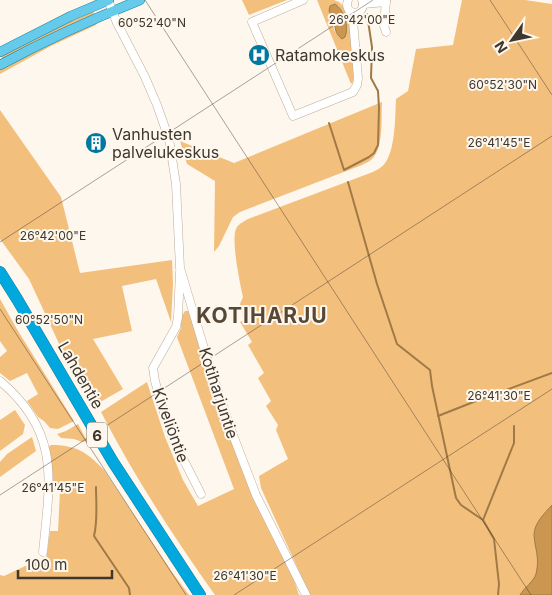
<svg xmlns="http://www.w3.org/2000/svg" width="552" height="595" viewBox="0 0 552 595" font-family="Inter,sans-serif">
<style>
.green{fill:#f3bf7d;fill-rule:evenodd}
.water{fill:#cb9650;stroke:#a07a46}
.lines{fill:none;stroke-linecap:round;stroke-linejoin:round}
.stream{stroke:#a07a46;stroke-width:2}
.minor-casing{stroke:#bdac98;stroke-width:9}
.major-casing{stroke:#1580a0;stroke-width:10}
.highway-casing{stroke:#1580a0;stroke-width:12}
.minor{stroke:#fff;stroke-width:8}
.major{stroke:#66cbeb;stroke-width:9}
.highway{stroke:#00a8de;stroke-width:11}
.ticks{fill:none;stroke:#3d372e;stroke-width:1;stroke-opacity:0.45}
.labels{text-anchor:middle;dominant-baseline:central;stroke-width:4;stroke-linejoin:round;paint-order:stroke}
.shield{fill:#fef7ee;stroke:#777168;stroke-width:1}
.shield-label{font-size:15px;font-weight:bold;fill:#3d372e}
.poi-label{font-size:16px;fill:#3d372e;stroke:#fef7ee;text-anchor:start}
.street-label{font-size:16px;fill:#3d372e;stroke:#fef7ee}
.district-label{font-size:21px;font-weight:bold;letter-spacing:1px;fill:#574836;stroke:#fef7ee}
.ticks-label{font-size:12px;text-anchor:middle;fill:#3d372e;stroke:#fef7ee;stroke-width:4;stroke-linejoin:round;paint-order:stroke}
</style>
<rect width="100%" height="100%" fill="#fef7ee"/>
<!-- green -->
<g class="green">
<polygon points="242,0 287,0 249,15"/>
<path d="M317 0H334L339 2 343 6 350 17 354 74 353 82 351 84ZM338 5 343 12 347 30 339 37 334 30 332 17Z"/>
<path d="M462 0H525L552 4V593L550 595H310L261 488 259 476 288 459 276 430 278 425 266 406 271 401 258 378 264 373 248 345 252 342 240 322 244 320 240 304 243 297C240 284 231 240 236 229 238 224 243 222 248 219L365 175C370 173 376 171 380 168 396 158 395 117 396 99L408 91 416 49 453 45Z"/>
<polygon points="93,11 94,14 49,35 3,59 1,56 70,21"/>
<polygon points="98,21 96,25 51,46 0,74 0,70 29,54"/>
<path d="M382 102C381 117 384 148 372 159 369 162 365 163 362 165L240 212 233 217 219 246 214 252 215 181 187 164 180 141 234 163Z"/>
<polygon points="0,110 61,197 80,273 172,260 173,284 171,322 156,279 122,286 132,331 93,339 123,389 95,405 62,350 29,279 0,239"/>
<polygon points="0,299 18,331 74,421 58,429 50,428 44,421 38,417 27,401 38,394 27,373 10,381 0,373 0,357 7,351 0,341"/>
<path d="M185 311H188L190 313 205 366 233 443 267 526 293 577 299 595H215C173 536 134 476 101 412L147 382 165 437 183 480 198 506 234 489 177 337 181 328V317Z"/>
<polygon points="15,410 25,425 23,434 0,451 0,420"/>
<polygon points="78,424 87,441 82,442 74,439 61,438 57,434 66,431"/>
<polygon points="32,437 36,451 0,477 0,462 7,454"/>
<path d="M51 445C76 445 87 452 104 470L172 572 189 595H0V575L4 576 38 560H46L50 531H58L60 491 53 490 52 467 47 448Z"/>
</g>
<!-- water -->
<g class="water">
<path d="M335 4C345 10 349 27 345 37L342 39C334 33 336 28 333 19 332 17 330 13 329 11L330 6Z"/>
<path d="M552 505V595H520C524 588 534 581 536 574 540 557 535 550 534 535 534 523 545 513 552 505Z"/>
</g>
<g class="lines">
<!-- stream -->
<g class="stream">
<polyline points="329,123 344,170 369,157 374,153 378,145 379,108 378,91 371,78 372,47 367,14"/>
<polyline points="348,182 377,284 397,344 430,370 432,386 456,498 461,505 483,520 494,539 499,584 498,595"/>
<polyline points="438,416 476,401 552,373"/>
<path d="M96 487C96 503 98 520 94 536L129 588 130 595"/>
<polyline points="483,520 514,443 514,426"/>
</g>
<!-- minor casing -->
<g class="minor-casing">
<g id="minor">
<polyline points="108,0 117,23 145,77 157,105 169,139 176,184 180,268 209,365 233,435 256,495 306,595"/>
<polyline points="303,0 252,22 293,116 353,92 357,85 358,78 353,21 354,13"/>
<path d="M348 0C342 17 368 17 362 0"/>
<polyline points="363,4 386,2"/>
<polyline points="386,32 384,26 386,0"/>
<polyline points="180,272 178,317 176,327 153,368 155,381 166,420 174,441 201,494"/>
<path d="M0 381C61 432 50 481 43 552"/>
</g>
</g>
<!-- major casing -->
<g class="major-casing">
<g id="major">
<polyline points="0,52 71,16 109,0"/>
<path d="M0 65C46 40 92 19 140 0"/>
</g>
</g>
<!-- highway casing -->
<g class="highway-casing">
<polyline id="highway" points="0,272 17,299 113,462 200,595"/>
</g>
<!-- minor -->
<use href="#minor" class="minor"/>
<!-- major -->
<use href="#major" class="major"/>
<!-- highway -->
<use href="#highway" class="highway"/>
</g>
<!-- ticks -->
<path class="ticks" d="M145 0 531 595M490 0 552 95M0 242 373 0M0 309 186 595M0 495 552 136M234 595 552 389"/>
<!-- icons -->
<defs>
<g id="hospital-disc" transform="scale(1.125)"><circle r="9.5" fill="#0079a1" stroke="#fef7ee"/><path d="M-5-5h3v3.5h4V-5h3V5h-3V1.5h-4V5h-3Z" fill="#fff"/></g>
<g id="building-disc" transform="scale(1.125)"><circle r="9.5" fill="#0079a1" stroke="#fef7ee"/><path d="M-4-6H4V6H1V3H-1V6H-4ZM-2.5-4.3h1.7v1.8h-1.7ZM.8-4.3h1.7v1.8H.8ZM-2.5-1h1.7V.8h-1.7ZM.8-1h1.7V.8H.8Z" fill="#fff"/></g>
</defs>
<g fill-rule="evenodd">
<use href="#hospital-disc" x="259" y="55"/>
<use href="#building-disc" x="96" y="143"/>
</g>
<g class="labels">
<!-- shield labels -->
<rect class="shield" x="87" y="422.5" width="20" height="25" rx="4"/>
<g class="shield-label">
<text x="97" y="435">6</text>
</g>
<!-- poi labels -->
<g class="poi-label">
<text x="275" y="55">Ratamokeskus</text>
<text x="112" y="134">Vanhusten<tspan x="112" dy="18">palvelukeskus</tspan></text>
</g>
<!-- street labels -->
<g class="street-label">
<text transform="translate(81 375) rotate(60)">Lahdentie</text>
<text transform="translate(219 393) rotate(72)">Kotiharjuntie</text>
<text transform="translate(171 425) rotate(70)">Kiveliöntie</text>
</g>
<!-- district labels -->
<g class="district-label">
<text x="262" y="315">KOTIHARJU</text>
</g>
</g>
<g class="ticks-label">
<text x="362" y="24">26°42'00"E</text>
<text x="152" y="27">60°52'40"N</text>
<text x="503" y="89">60°52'30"N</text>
<text x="499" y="147">26°41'45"E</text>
<text x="53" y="240">26°42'00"E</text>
<text x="49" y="324">60°52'50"N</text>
<text x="499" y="400">26°41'30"E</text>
<text x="53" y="492">26°41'45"E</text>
<text x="245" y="580">26°41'30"E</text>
</g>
<!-- north arrow -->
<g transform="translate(512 40) rotate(237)" stroke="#fef7ee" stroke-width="4" paint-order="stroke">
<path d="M0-4L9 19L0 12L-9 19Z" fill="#3d372e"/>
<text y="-8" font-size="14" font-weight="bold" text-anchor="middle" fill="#3d372e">N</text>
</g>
<!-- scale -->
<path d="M18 570v8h94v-8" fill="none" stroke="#3d372e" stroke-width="2.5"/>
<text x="25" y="570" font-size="15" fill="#3d372e" stroke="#fef7ee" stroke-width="4" paint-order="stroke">100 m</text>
</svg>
